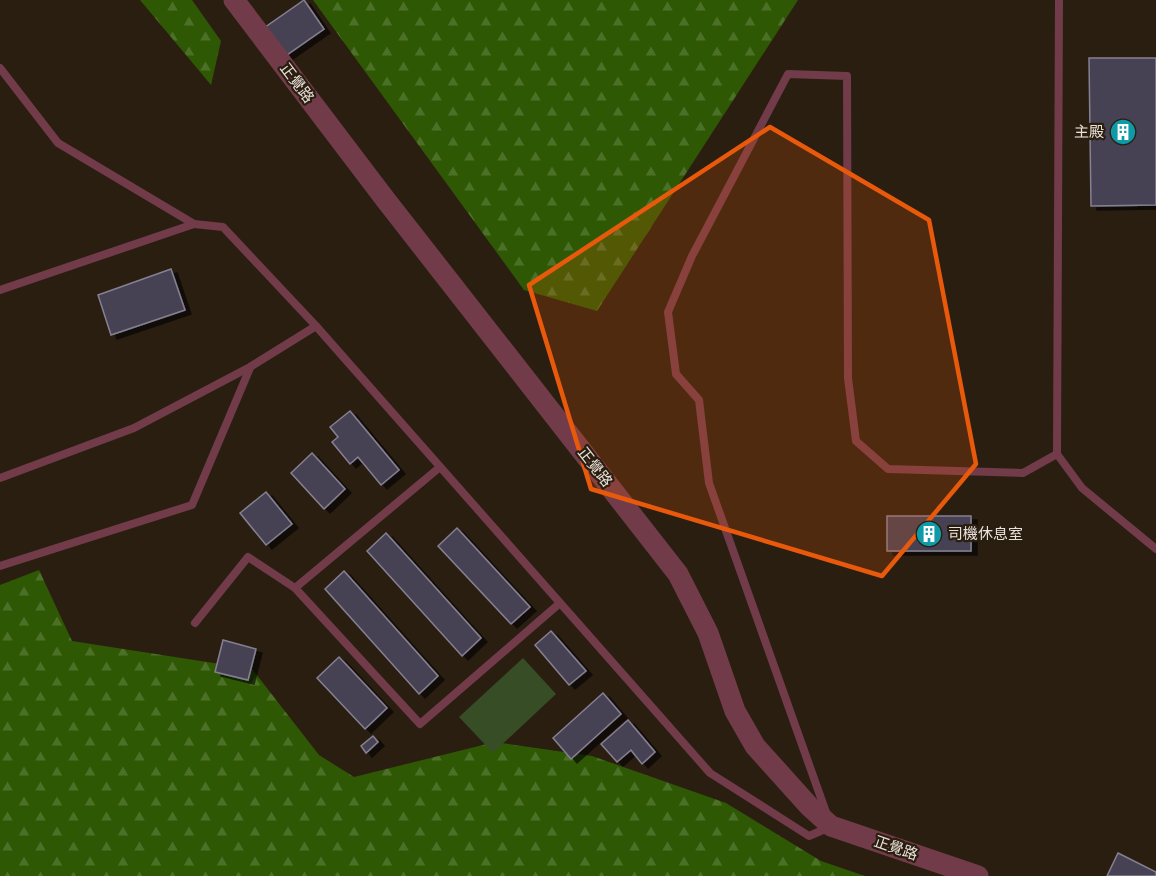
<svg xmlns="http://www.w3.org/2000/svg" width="1156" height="876" viewBox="0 0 1156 876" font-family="Figtree,'Noto Sans TC',sans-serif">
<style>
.forest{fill:url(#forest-firs)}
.garden{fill:#364d25}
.building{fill:#474253;stroke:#868093;stroke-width:1.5;filter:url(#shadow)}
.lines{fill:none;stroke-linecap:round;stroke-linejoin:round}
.service{stroke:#723b4a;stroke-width:8}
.tertiary{stroke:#723b4a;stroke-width:21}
.marked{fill:#e8590c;fill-opacity:0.2;stroke:#e8590c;stroke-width:4.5;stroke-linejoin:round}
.labels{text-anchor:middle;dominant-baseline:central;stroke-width:4.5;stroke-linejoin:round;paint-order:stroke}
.street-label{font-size:15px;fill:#eae1d9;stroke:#2a1e11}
.poi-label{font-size:15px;fill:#eae1d9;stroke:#2a1e11;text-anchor:end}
</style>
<defs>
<pattern id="forest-firs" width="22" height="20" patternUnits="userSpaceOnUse" patternTransform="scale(1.5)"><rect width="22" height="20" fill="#2f5804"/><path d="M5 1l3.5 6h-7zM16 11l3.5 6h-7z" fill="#4d7028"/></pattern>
<filter id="shadow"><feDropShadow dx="6" dy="4" stdDeviation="0" flood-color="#0009"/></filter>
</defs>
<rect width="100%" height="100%" fill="#2a1e11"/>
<!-- forest -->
<g class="forest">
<polygon points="140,0 192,0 221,41 211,85"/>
<polygon points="313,0 798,0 597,311 524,290"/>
<polygon points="39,570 72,641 252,669 319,755 354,777 495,742 592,756 726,803 821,861 865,876 0,876 0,585"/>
</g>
<!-- garden -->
<polygon class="garden" points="523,658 556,694 493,753 459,717"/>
<!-- building -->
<g class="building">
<polygon points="304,0 324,29 284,57 264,28"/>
<polygon points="1089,58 1156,58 1156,205 1091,206"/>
<polygon points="171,269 185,310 111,335 98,295"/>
<polygon points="350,411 399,470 381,485 358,457 350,464 332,442 338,437 330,427"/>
<polygon points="312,453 345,489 324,509 291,473"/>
<polygon points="266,492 292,524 266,545 240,513"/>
<rect x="887" y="516" width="84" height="35"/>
<polygon points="457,528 530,607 511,624 438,546"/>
<polygon points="386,533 481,638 462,656 367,551"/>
<polygon points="344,571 438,676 419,694 325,589"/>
<polygon points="551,631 586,671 569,685 535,645"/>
<polygon points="223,640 256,649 248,680 215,672"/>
<polygon points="339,657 387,708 365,729 317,678"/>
<polygon points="603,693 621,714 571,759 553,738"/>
<polygon points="628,720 655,752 642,764 631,750 617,762 601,744"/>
<polygon points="373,736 378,742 366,753 361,746"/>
<polygon points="1118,853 1156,872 1156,876 1107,876"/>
</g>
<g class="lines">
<!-- service -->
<g class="service">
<polyline points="1059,0 1057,454 1082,488 1156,549"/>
<polyline points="0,68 58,143 194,224 223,227 316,326 710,773 809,836 830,827"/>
<polyline points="0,290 194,224"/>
<polyline points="440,467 295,588 420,724 560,603"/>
<polyline points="0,478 134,428 250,367 316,326"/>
<polyline points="0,566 192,505 250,368"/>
<polyline points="195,623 248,557 295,588"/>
<polyline points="827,815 709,483 699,400 676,374 668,312 692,256 788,74 847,76 848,378 856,441 888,469 1023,473 1057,454"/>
</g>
<!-- tertiary -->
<polyline class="tertiary" points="234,0 385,199 678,574 708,633 735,711 755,746 809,806 831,826 978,876"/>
</g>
<!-- marked area -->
<path class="marked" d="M770 127 929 220 976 464 882 576 591 489 529 285Z"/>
<!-- icons -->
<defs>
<g id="building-disc" transform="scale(1.35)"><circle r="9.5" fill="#0f9aa8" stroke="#2a1e11"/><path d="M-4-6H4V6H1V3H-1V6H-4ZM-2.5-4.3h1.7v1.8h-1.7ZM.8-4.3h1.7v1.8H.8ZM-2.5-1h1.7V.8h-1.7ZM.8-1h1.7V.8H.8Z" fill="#fff"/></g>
</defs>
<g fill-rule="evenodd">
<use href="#building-disc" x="1123" y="132"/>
<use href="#building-disc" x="929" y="534"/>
</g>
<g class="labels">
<!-- street labels -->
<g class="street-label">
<text transform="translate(297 83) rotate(53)">正覺路</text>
<text transform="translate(595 467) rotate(52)">正覺路</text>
<text transform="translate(896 848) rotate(19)">正覺路</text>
</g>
<!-- poi labels -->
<g class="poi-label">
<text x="1104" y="132">主殿</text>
<text x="948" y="534" text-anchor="start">司機休息室</text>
</g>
</g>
</svg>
